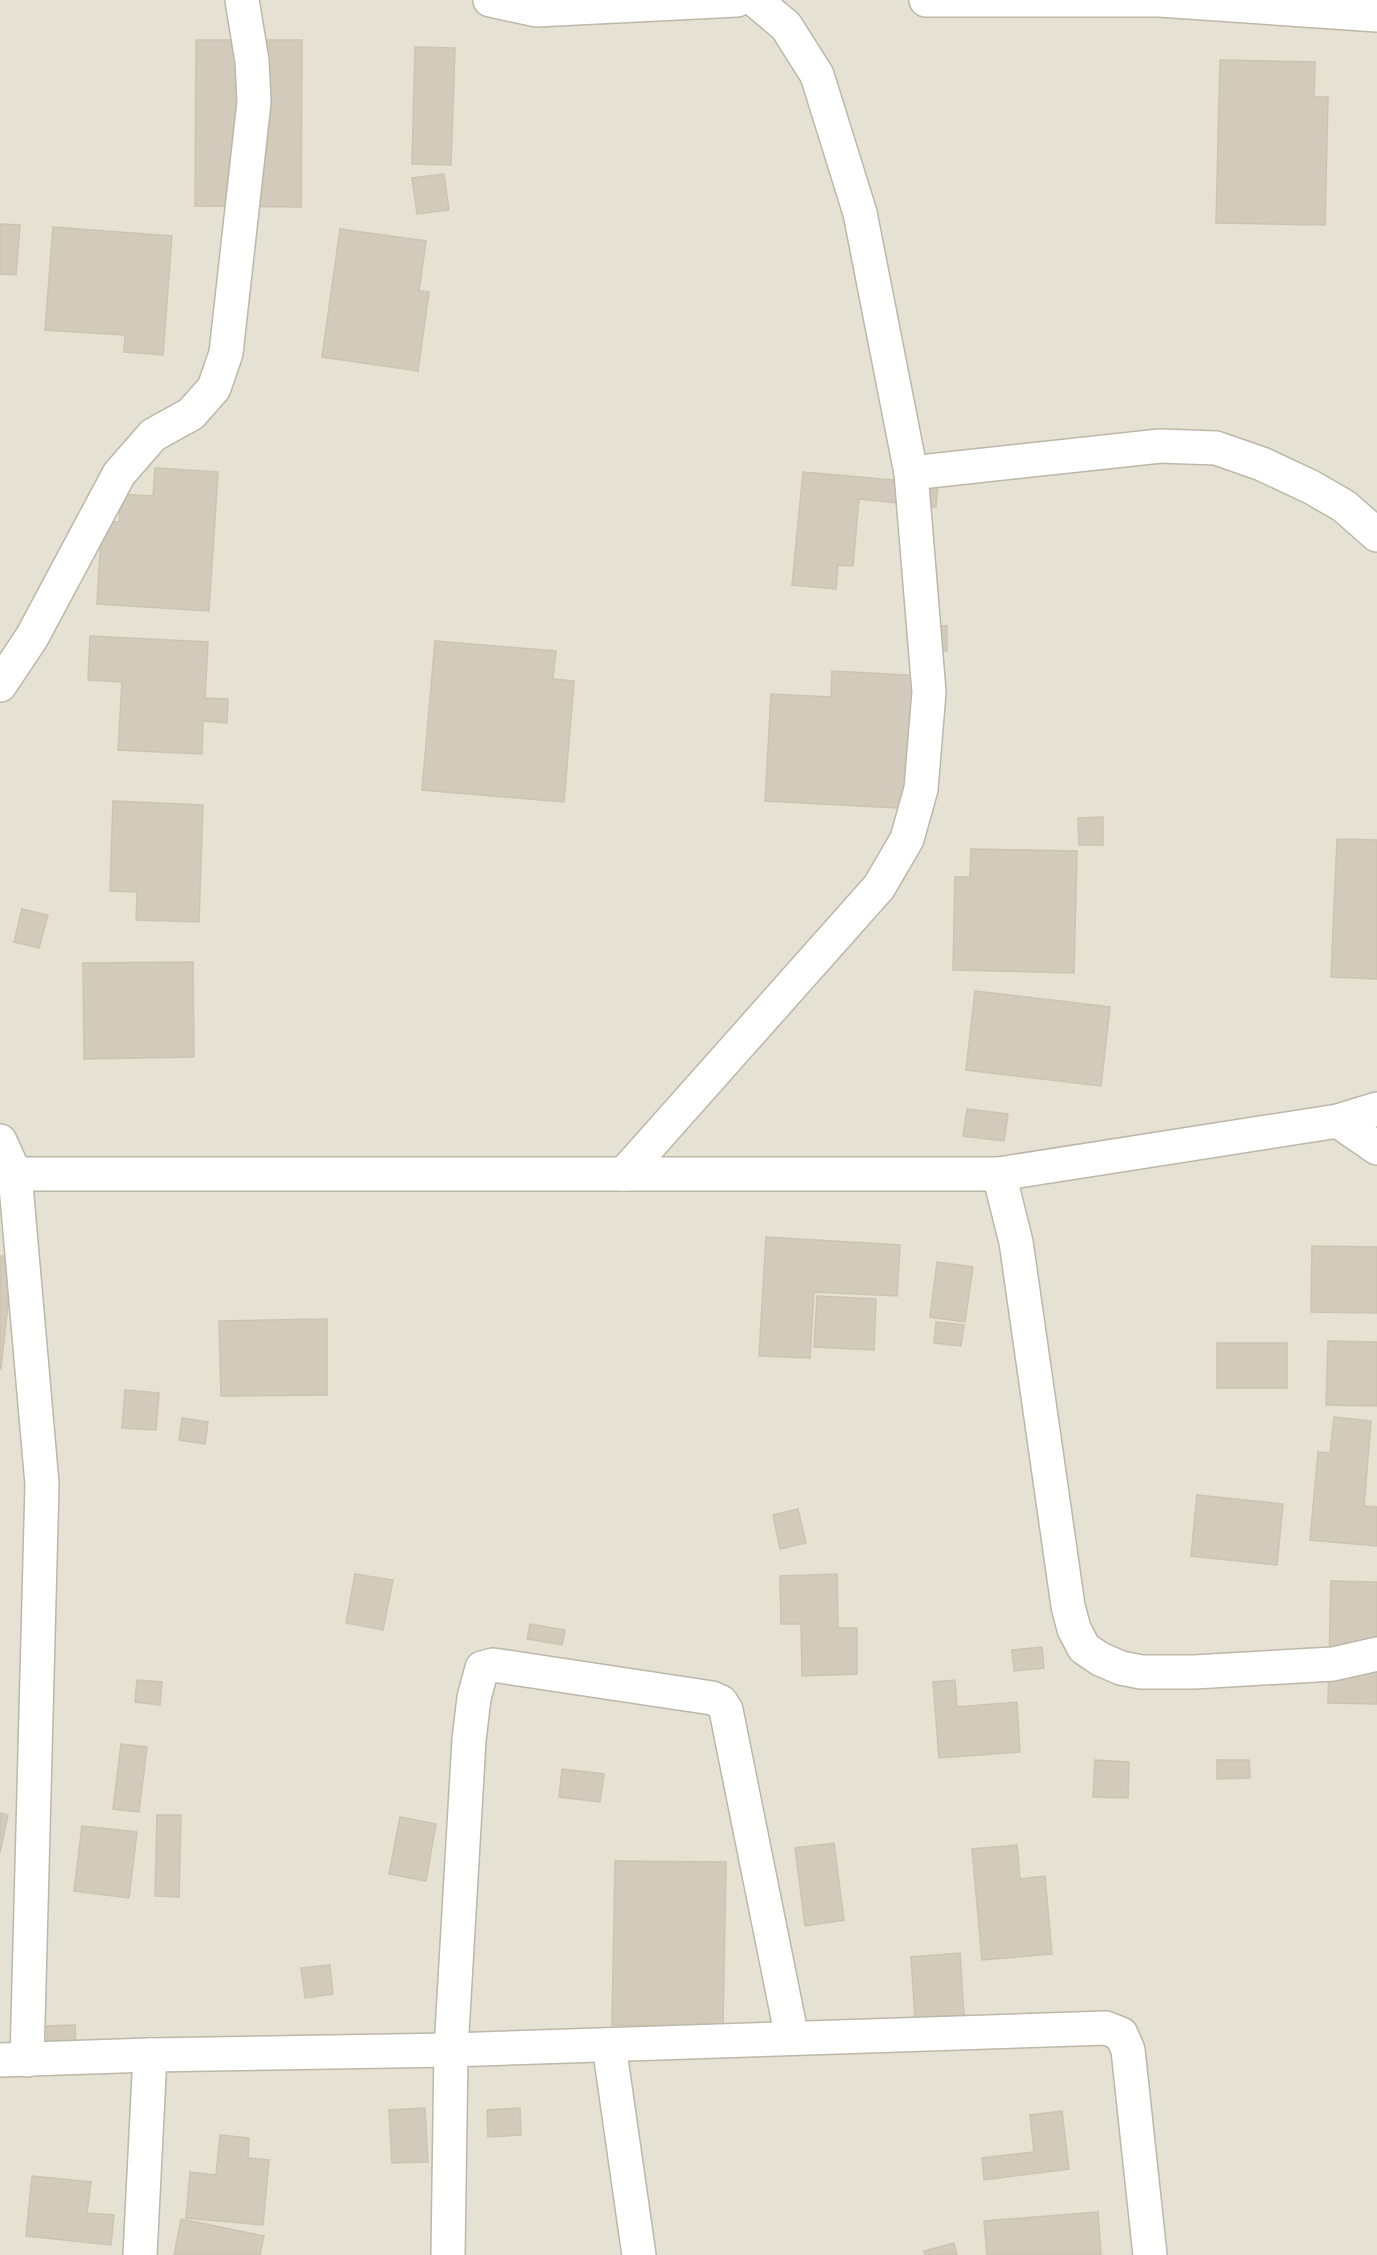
<svg xmlns="http://www.w3.org/2000/svg" width="1377" height="2255" viewBox="0 0 1377 2255" font-family="Lato,sans-serif">
<style>
.residential{fill:#e5e1d3}
.building{fill:#d2cbbb;stroke:#ccc4af;stroke-width:1.5}
.lines{fill:none;stroke-linecap:round;stroke-linejoin:round}
.street-casing{stroke:#bcb7a8;stroke-width:36}
.street{stroke:#fff;stroke-width:33}
</style>
<rect width="100%" height="100%" fill="#f1efe5"/>
<!-- residential -->
<rect class="residential" x="0" y="0" width="1377" height="2255"/>
<!-- building -->
<g class="building">
<polygon points="196,40 302,40 301,207 195,206"/>
<polygon points="415,47 455,48 451,165 412,164"/>
<polygon points="1220,60 1315,62 1314,97 1328,97 1325,225 1216,223"/>
<polygon points="444,174 449,210 417,214 412,178"/>
<polygon points="0,224 20,225 16,275 0,274"/>
<polygon points="53,227 172,236 163,355 124,352 125,335 45,330"/>
<polygon points="340,229 426,241 419,291 429,292 418,371 322,357"/>
<polygon points="155,468 218,472 209,611 97,604 102,521 119,522 121,494 153,496"/>
<polygon points="803,472 938,484 936,507 859,499 853,566 838,565 836,589 792,585"/>
<polygon points="921,625 947,626 947,651 921,651"/>
<polygon points="90,636 208,642 205,698 228,699 227,723 203,721 202,754 118,750 122,682 88,680"/>
<polygon points="435,641 556,651 553,679 574,681 564,802 422,790"/>
<polygon points="832,671 924,676 916,809 765,801 771,694 831,697"/>
<polygon points="113,801 203,805 199,922 136,920 137,892 110,891"/>
<polygon points="1103,817 1103,845 1079,845 1078,818"/>
<polygon points="1337,839 1377,840 1377,979 1331,977"/>
<polygon points="971,849 1077,851 1074,973 953,970 955,877 970,877"/>
<polygon points="22,909 48,915 39,948 14,942"/>
<polygon points="193,962 194,1057 84,1059 83,963"/>
<polygon points="975,991 1110,1007 1101,1086 966,1070"/>
<polygon points="967,1109 1008,1114 1004,1141 963,1136"/>
<polygon points="766,1237 900,1245 897,1296 814,1292 810,1358 759,1356"/>
<polygon points="1312,1246 1377,1247 1377,1313 1311,1312"/>
<polygon points="0,1256 13,1257 1,1369 0,1369"/>
<polygon points="937,1262 973,1267 965,1322 930,1317"/>
<polygon points="817,1296 876,1299 874,1350 814,1347"/>
<polygon points="327,1319 327,1395 221,1396 219,1321"/>
<polygon points="936,1322 964,1325 961,1346 934,1343"/>
<polygon points="1328,1341 1377,1342 1377,1406 1326,1405"/>
<rect x="1217" y="1343" width="70" height="45"/>
<polygon points="125,1390 159,1393 156,1430 122,1428"/>
<polygon points="1334,1417 1371,1421 1364,1506 1377,1507 1377,1546 1310,1540 1318,1452 1330,1453"/>
<polygon points="182,1418 208,1422 205,1444 179,1440"/>
<polygon points="1197,1495 1283,1504 1277,1565 1191,1556"/>
<polygon points="798,1509 806,1543 780,1549 773,1515"/>
<polygon points="355,1574 393,1580 383,1630 346,1623"/>
<polygon points="837,1574 838,1628 857,1628 857,1674 802,1676 801,1624 781,1624 780,1576"/>
<polygon points="1331,1581 1377,1582 1377,1704 1328,1703"/>
<polygon points="530,1624 565,1630 562,1645 527,1639"/>
<polygon points="1042,1647 1044,1668 1014,1671 1012,1650"/>
<polygon points="137,1680 162,1682 160,1705 135,1702"/>
<polygon points="955,1680 957,1707 1017,1702 1020,1752 939,1758 933,1682"/>
<polygon points="121,1744 147,1747 139,1812 113,1809"/>
<polygon points="1095,1760 1129,1762 1128,1798 1093,1797"/>
<polygon points="1217,1760 1249,1760 1250,1778 1217,1779"/>
<polygon points="562,1769 604,1774 600,1802 559,1797"/>
<polygon points="0,1813 8,1815 0,1853"/>
<polygon points="157,1815 181,1815 179,1897 155,1896"/>
<polygon points="400,1817 436,1824 426,1881 389,1874"/>
<polygon points="82,1826 137,1832 129,1898 74,1891"/>
<polygon points="834,1843 844,1920 805,1926 795,1848"/>
<polygon points="1017,1845 1020,1879 1045,1876 1052,1954 982,1960 972,1849"/>
<polygon points="615,1861 726,1862 723,2027 612,2025"/>
<polygon points="960,1953 964,2015 915,2018 911,1957"/>
<polygon points="330,1965 333,1994 305,1998 301,1968"/>
<polygon points="75,2025 76,2051 47,2052 47,2026"/>
<polygon points="425,2108 428,2162 392,2163 389,2110"/>
<polygon points="520,2108 521,2135 488,2137 487,2110"/>
<polygon points="1062,2111 1069,2169 984,2180 982,2158 1034,2152 1030,2115"/>
<polygon points="220,2135 249,2138 248,2158 269,2160 263,2225 186,2218 190,2172 216,2175"/>
<polygon points="32,2176 91,2182 87,2213 114,2215 111,2245 26,2236"/>
<polygon points="1098,2212 1101,2255 987,2255 984,2221"/>
<polygon points="181,2219 264,2236 260,2255 174,2255"/>
<polygon points="954,2243 957,2255 925,2255 924,2251"/>
</g>
<g class="lines">
<!-- street casing -->
<g class="street-casing">
<g id="street">
<polyline points="490,0 536,10 737,0"/>
<polyline points="926,0 1159,0 1377,15"/>
<polyline points="911,473 1160,446 1216,448 1262,464 1311,487 1344,506 1377,535"/>
<polyline points="0,685 32,637 119,474 153,435 191,414 214,388 226,353 254,102 252,61 242,0"/>
<polyline points="1338,1121 1377,1148"/>
<polyline points="0,1141 15,1174 42,1484 27,2060"/>
<polyline points="15,1174 999,1174 1338,1121 1377,1109"/>
<polyline points="624,1174 879,887 907,839 921,789 929,692 911,473 860,213 817,75 786,26 755,0"/>
<polyline points="999,1174 1016,1242 1068,1606 1074,1629 1084,1648 1100,1659 1121,1668 1141,1672 1194,1672 1333,1664 1377,1654"/>
<polyline points="609,2045 639,2255"/>
<polyline points="0,2060 150,2055 451,2050 1106,2028 1121,2034 1128,2050 1150,2255"/>
<polyline points="140,2255 150,2055"/>
<polyline points="448,2255 451,2050 469,1740 474,1698 482,1668 493,1665 712,1698 721,1702 726,1710 792,2038"/>
</g>
</g>
<!-- street -->
<use href="#street" class="street"/>
</g>
</svg>
